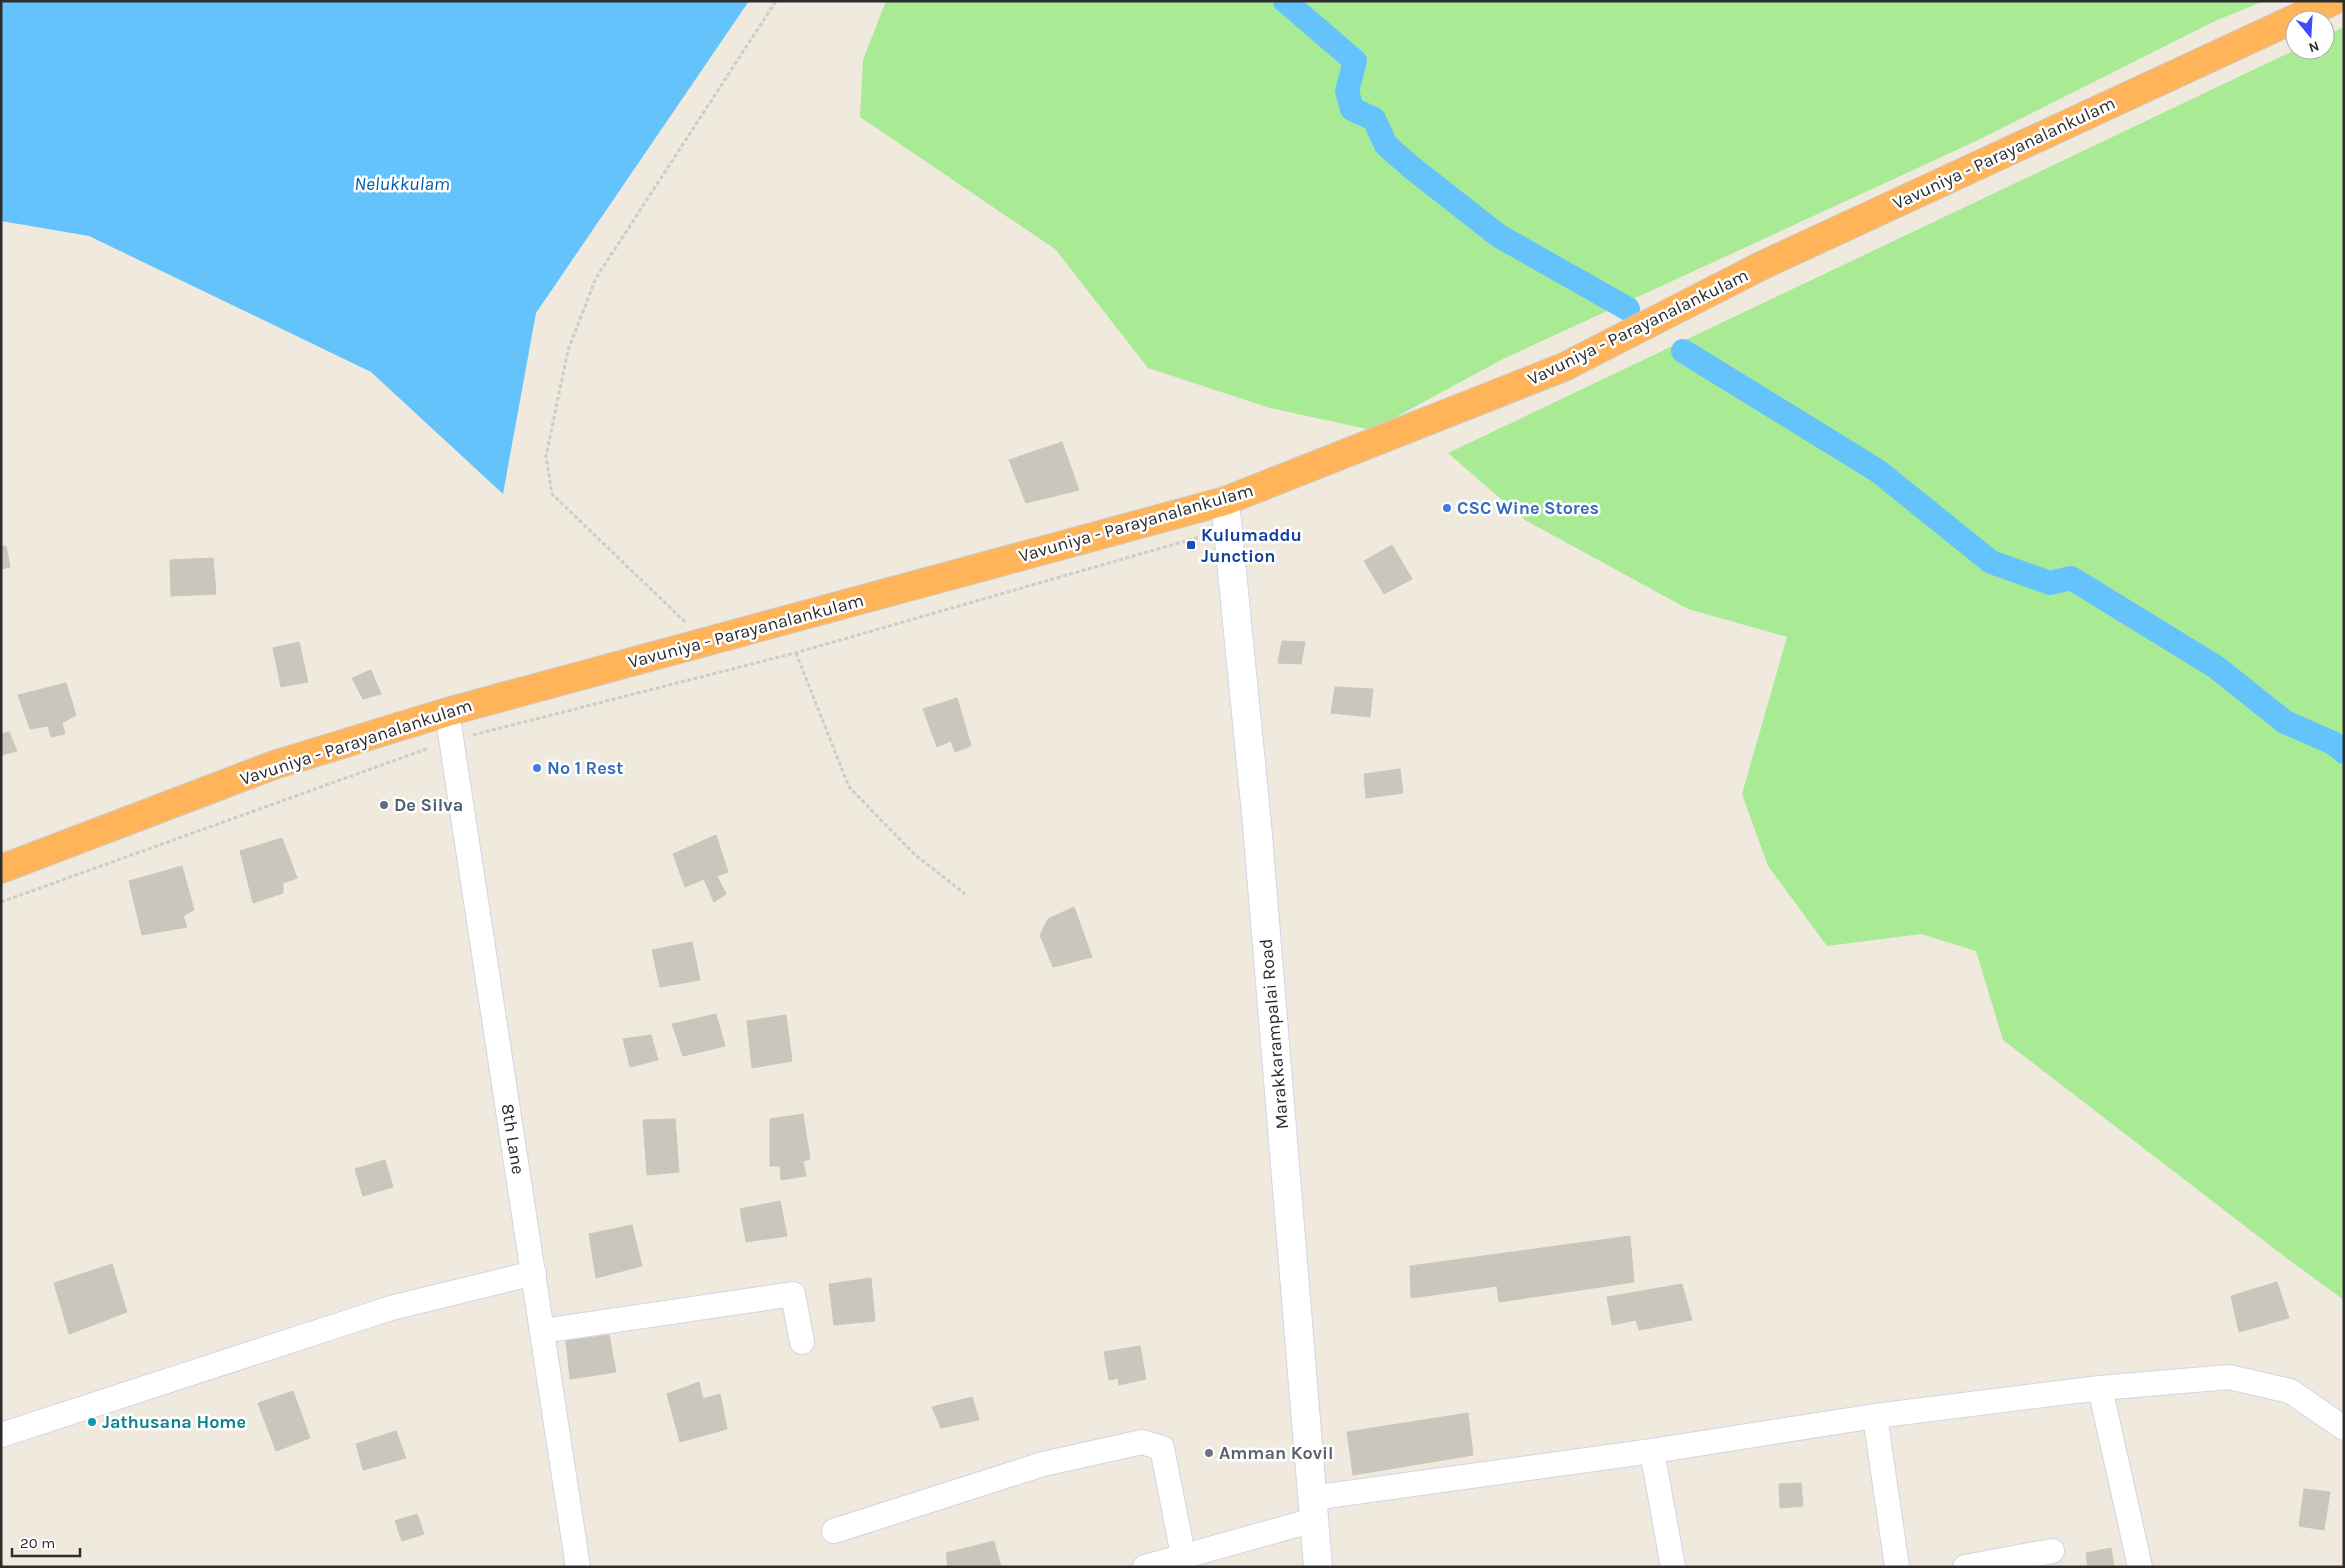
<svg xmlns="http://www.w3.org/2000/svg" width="2345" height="1568" viewBox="0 0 2345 1568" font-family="Karla,sans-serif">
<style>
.green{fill:#a8eb94}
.water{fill:#65c3fc}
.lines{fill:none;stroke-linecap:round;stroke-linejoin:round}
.canal{stroke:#65c3fc;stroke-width:24}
.building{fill:#cbc6bd;stroke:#cbc6b6}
.street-casing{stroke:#d2d4e6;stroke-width:26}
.secondary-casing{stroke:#d2d4e6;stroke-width:30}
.highway-casing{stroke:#ccc;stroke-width:30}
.path{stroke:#ccc;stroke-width:3;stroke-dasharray:4 2.5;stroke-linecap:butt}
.street{stroke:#fff;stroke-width:24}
.secondary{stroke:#fff;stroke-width:28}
.highway{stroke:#ffb459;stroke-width:28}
.shop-dot{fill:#3f7fe0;stroke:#fff;stroke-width:2}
.transit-dot{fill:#1a4fb4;stroke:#fff;stroke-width:2}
.service-dot{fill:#5c6f8a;stroke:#fff;stroke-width:2}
.culture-dot{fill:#0f9aa8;stroke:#fff;stroke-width:2}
.worship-dot{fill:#6b7280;stroke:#fff;stroke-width:2}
.labels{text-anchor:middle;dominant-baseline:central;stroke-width:5;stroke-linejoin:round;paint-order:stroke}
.street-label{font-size:18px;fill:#2c2c2c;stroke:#fff}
.shop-label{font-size:18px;font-weight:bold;fill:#366cbe;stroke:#fff;text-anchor:start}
.transit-label{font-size:18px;font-weight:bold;fill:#164399;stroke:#fff;text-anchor:start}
.service-label{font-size:18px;font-weight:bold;fill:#4e5e75;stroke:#fff;text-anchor:start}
.culture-label{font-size:18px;font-weight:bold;fill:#0d838f;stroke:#fff;text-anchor:start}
.worship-label{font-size:18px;font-weight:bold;fill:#5b616d;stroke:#fff;text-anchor:start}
.water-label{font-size:19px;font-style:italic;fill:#005dad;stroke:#fff}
</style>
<rect width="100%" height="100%" fill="#efeadd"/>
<!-- green -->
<g class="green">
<polygon points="886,1 2264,1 2215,21 1974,142 1503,359 1372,430 1270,408 1148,368 1055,249 860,117 863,60"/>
<polygon points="2344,27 2344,1300 2293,1263 2003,1040 1976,951 1921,934 1827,946 1768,866 1742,794 1787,637 1688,609 1525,520 1448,453 2295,50 2325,50 2325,36"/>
</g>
<!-- water -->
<polygon class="water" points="1,1 749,1 536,313 503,494 371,372 89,236 1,221"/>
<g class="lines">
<!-- canal -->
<g class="canal">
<polyline points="1285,1 1355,61 1347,91 1352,109 1374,119 1386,145 1411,167 1499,236 1628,309"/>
<polyline points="1683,351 1878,471 1991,562 2050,583 2071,578 2216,667 2285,722 2335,744 2344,752"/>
</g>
</g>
<!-- building -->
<g class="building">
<polygon points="1062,442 1079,490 1026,503 1009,460"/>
<polygon points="1392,545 1412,579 1384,594 1364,561"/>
<polygon points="6,546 10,567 1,569 1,547"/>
<polygon points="213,558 216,594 171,596 170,560"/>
<polygon points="1282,641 1305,642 1301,664 1278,663"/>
<polygon points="299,642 308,682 281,687 273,648"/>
<polygon points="371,670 381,694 363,699 352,678"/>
<polygon points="66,683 76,715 62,723 65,734 51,737 48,726 30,729 18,695"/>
<polygon points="1335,687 1373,689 1370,717 1331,713"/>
<polygon points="957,698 971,746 955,752 951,741 937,747 923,709"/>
<polygon points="9,732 17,751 1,755 1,734"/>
<polygon points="1400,769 1403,793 1366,798 1364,774"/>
<polygon points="716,835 728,872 717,876 726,894 714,902 704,879 685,887 673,854"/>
<polygon points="282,838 297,878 283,883 283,893 253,903 240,851"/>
<polygon points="182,866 194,910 183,916 187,927 142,935 129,881"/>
<polygon points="1074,907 1092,957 1053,967 1040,935 1048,919"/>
<polygon points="692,942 700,980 660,987 652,950"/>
<polygon points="716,1014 725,1046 683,1056 672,1024"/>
<polygon points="786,1015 792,1061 752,1068 747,1021"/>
<polygon points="651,1035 658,1060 630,1067 623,1039"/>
<polygon points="803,1114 810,1159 803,1161 806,1176 781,1180 780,1166 770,1166 770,1119"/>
<polygon points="675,1119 679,1172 647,1175 643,1120"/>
<polygon points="385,1160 393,1187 363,1196 355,1169"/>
<polygon points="780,1201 787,1236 746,1242 740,1209"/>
<polygon points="632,1225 642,1266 596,1278 589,1234"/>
<polygon points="1630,1236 1634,1282 1499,1302 1497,1286 1411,1298 1410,1266"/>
<polygon points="112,1264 127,1312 69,1334 54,1283"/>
<polygon points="871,1278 875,1321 834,1325 829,1284"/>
<polygon points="2277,1282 2289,1318 2239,1332 2231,1296"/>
<polygon points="1682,1284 1692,1320 1639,1330 1636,1320 1612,1325 1607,1297"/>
<polygon points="609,1335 616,1372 570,1379 566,1341"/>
<polygon points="1140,1346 1146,1379 1119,1385 1118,1378 1109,1380 1104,1352"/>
<polygon points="699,1382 703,1399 720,1394 727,1429 680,1442 667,1394"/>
<polygon points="293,1391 310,1438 276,1451 258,1403"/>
<polygon points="972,1397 979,1420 941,1428 932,1407"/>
<polygon points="1468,1413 1473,1455 1353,1475 1347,1432"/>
<polygon points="396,1431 406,1458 363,1470 356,1444"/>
<polygon points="1801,1483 1803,1506 1780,1508 1779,1484"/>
<polygon points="2304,1489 2330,1492 2324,1530 2299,1526"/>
<polygon points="417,1514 424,1534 402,1541 395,1521"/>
<polygon points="994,1541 1001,1567 948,1567 946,1553"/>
<polygon points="2111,1548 2114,1567 2088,1567 2086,1553"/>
</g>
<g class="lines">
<!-- street casing -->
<g class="street-casing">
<g id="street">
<polyline points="447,712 578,1567"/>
<polyline points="542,1331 793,1294 802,1342"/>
<polyline points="2100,1388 2140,1567"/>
<polyline points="1875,1416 1897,1567"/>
<polyline points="1,1435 391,1308 534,1273"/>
<polyline points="1652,1451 1673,1567"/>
<polyline points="1312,1498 1652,1451 1875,1416 2100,1388 2229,1377 2290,1391 2344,1428"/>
<polyline points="834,1531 1043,1464 1142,1442 1162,1448 1183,1555"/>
<polyline points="1145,1567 1314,1520"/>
<polyline points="1965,1567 2052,1551"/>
</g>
</g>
<!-- secondary casing -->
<g class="secondary-casing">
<polyline id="secondary" points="1225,501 1257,824 1318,1567"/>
</g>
<!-- highway casing -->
<g class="highway-casing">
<polyline id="highway" points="1,869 274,765 447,712 1225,501 1564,367 1763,265 2333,1"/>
</g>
<!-- path -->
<g class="path">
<polyline points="685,622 552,494 546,456 568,350 596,278 776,1"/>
<polyline points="796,653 849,787 913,853 965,894"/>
<polyline points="473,735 795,653 1203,536"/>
<polyline points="1,902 429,748"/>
</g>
<!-- street -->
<use href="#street" class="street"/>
<!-- secondary -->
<use href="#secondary" class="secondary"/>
<!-- highway -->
<use href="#highway" class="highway"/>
</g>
<!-- markers -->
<g class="shop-dot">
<circle cx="1447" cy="508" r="5"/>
<circle cx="537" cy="768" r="5"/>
</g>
<rect class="transit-dot" x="1186" y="540" width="10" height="10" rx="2.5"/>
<circle class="service-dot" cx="384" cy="805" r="5"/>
<circle class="culture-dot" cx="92" cy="1422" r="5"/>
<circle class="worship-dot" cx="1209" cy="1453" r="5"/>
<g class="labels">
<!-- street labels -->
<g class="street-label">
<text transform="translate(2004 153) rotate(-25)">Vavuniya - Parayanalankulam</text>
<text transform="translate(1638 327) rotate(-26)">Vavuniya - Parayanalankulam</text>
<text transform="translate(1136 523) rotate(-16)">Vavuniya - Parayanalankulam</text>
<text transform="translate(746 631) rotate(-15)">Vavuniya - Parayanalankulam</text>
<text transform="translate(356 742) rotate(-18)">Vavuniya - Parayanalankulam</text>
<text transform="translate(1274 1034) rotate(-95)">Marakkarampalai Road</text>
<text transform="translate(513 1139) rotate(81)">8th Lane</text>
</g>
<!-- shop labels -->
<g class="shop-label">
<text x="1457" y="508">CSC Wine Stores</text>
<text x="547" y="768">No 1 Rest</text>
</g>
<!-- transit labels -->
<g class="transit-label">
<text x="1201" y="535">Kulumaddu<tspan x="1201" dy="21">Junction</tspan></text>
</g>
<!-- service labels -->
<g class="service-label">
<text x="394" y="805">De Silva</text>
</g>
<!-- culture labels -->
<g class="culture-label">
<text x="102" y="1422">Jathusana Home</text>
</g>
<!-- worship labels -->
<g class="worship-label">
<text x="1219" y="1453">Amman Kovil</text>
</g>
<!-- water labels -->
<g class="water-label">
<text x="402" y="184">Nelukkulam</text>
</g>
</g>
<!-- border -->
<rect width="2345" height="1568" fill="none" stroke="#2c2c2c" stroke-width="5"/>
<!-- north arrow -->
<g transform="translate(2310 35) rotate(162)"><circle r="24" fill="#ffffff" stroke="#ababab"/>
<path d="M0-4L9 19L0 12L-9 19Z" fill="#3b49ff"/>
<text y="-8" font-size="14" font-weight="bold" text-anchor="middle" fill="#2c2c2c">N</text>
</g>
<!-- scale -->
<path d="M12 1548v8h68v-8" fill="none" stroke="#2c2c2c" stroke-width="2.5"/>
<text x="20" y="1548" font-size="15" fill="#2c2c2c" stroke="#ffffff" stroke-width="4" paint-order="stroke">20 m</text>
</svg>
